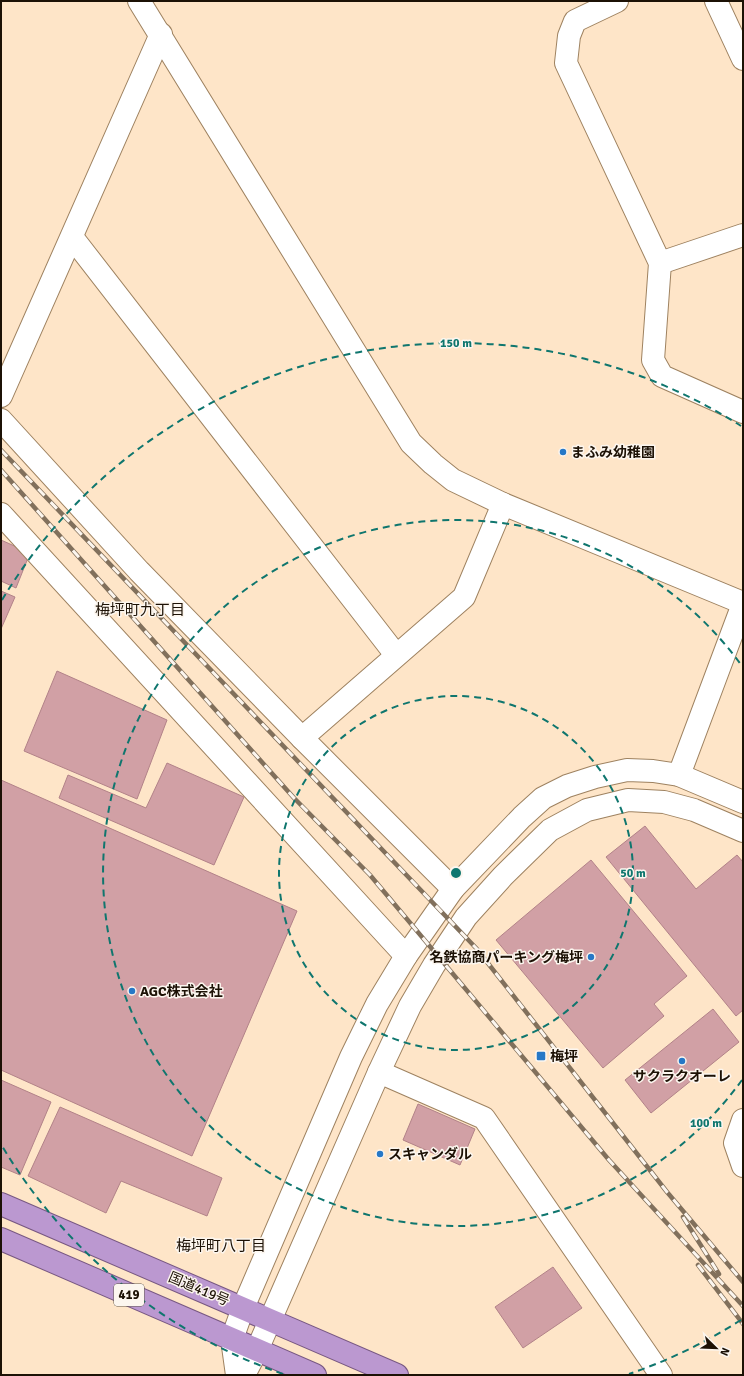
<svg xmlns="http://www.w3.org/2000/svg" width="744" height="1376" viewBox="0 0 744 1376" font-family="Signika,'Noto Sans JP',sans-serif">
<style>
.building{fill:#d1a0a5;stroke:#b28288}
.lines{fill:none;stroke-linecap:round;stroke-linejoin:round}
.minor-casing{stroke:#9e8260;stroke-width:24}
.tertiary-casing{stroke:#9e8260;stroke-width:24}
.trunk-casing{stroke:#785882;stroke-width:24}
.minor{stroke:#fff;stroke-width:22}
.tertiary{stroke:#fff;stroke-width:22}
.trunk{stroke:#bb98d0;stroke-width:22}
.rail-casing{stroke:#81705c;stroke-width:4.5}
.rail{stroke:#fcf6ef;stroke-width:3;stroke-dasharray:9;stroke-linecap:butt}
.ring{fill:none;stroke:#0f766e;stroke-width:2;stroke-dasharray:7 5}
.poi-dot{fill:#2678c7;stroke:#fcf6ef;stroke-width:1.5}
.labels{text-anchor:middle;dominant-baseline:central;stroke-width:3;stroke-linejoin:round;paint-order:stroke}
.shield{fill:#fcf6ef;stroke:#5f564b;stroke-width:1}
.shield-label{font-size:13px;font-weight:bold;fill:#1c1105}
.poi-label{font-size:14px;font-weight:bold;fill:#1c1105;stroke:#fcf6ef;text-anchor:start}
.street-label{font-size:14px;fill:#1c1105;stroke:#fcf6ef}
.neighbourhood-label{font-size:15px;fill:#1c1105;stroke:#fcf6ef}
.centre{fill:#0f766e;stroke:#fcf6ef;stroke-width:2}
.ring-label{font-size:12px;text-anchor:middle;font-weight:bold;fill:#0f766e;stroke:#fcf6ef;stroke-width:3;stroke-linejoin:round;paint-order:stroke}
</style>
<rect width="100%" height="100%" fill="#fee5c8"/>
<!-- building -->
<g class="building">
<polygon points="1,540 30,553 16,588 1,581"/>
<polygon points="1,591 15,597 1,629"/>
<polygon points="57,671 167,720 137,799 24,751"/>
<polygon points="167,763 244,797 214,865 59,798 68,775 146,808"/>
<polygon points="1,780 297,911 192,1156 1,1070"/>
<polygon points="645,826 696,889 737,855 743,862 743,1010 736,1016 606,857"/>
<polygon points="591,860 687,976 654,1004 664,1016 603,1068 496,940"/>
<polygon points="713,1009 739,1042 651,1113 625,1080"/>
<polygon points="1,1080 51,1102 20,1175 1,1167"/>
<polygon points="418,1104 475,1129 460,1165 403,1140"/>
<polygon points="60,1107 222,1178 207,1216 121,1181 106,1213 28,1176"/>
<polygon points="553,1267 582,1308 523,1348 495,1307"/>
</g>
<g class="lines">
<!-- minor casing -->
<g class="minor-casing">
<g id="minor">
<polyline points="139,1 411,443 433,464 453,480 503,504 743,603"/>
<polyline points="617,1 575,21 569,36 566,63 660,263 653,360 662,376 743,412"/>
<polyline points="716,1 743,59"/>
<polyline points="72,237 396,655"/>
<polyline points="660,263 743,235"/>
<polyline points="1,396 161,34"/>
<polyline points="1,420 139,571 302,738 453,889"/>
<polyline points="1,514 406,956"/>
<polyline points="302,738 464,597 503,504"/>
<polyline points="679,775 743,604"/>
<polyline points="379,1072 484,1118 661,1375"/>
<polyline points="743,1120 735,1143 743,1166"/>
</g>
</g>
<!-- tertiary casing -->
<g class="tertiary-casing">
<g id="tertiary">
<polyline points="237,1375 232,1339 243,1308 351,1057 377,1004 406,956 453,889 522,817 543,798 567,786 595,777 627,770 653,771 679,775 743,802"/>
<polyline points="244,1375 257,1350 379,1072 410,1006 434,965 466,917 503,876 550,830 587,810 628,800 664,802 694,810 743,831"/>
</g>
</g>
<!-- trunk casing -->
<g class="trunk-casing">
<g id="trunk">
<polyline points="1,1204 397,1375"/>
<polyline points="1,1239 315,1375"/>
</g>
</g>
<!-- minor -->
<use href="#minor" class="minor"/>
<!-- tertiary -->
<use href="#tertiary" class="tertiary"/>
<!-- trunk -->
<use href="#trunk" class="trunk"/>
<!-- rail casing -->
<g class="rail-casing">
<g id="rail">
<polyline points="1,450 476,948 667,1192 743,1282"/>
<polyline points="1,470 294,798 370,875 609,1160 743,1306"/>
<polyline points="683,1217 719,1274"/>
<polyline points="698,1265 743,1324"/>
</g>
</g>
<!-- rail -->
<use href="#rail" class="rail"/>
</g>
<!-- distance rings -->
<g class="ring">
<circle cx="456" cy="873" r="177"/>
<path d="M742 1080A353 353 0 1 1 742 666"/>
<path d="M741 1320A530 530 0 0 1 629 1374M283 1374A530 530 0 0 1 2 1146M2 600A530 530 0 0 1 741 426"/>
</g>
<!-- markers -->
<g class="poi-dot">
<circle cx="563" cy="452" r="4"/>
<circle cx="591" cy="957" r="4"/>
<circle cx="132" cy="991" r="4"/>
<rect x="536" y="1051" width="10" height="10" rx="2"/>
<circle cx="682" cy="1061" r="4"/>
<circle cx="380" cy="1154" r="4"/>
</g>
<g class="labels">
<!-- shield labels -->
<rect class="shield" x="114" y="1284" width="30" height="22" rx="3"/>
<g class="shield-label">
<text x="129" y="1295">419</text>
</g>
<!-- poi labels -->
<g class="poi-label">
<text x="571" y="452">まふみ幼稚園</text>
<text x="583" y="957" text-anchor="end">名鉄協商パーキング梅坪</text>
<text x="140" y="991">AGC株式会社</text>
<text x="550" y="1056">梅坪</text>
<text x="682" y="1076" text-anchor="middle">サクラクオーレ</text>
<text x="388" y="1154">スキャンダル</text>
</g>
<!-- street labels -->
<g class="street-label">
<text transform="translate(199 1289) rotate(23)">国道419号</text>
</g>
<!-- neighbourhood labels -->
<g class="neighbourhood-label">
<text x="140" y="610">梅坪町九丁目</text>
<text x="221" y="1246">梅坪町八丁目</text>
</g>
</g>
<circle cx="456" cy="873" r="6" class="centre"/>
<g class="ring-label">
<text x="456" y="347">150 m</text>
<text x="633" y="877">50 m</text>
<text x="706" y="1127">100 m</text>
</g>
<!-- border -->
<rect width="744" height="1376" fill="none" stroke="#1c1105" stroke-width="4"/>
<!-- north arrow -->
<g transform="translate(716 1348) rotate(113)" stroke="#fcf6ef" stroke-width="3" paint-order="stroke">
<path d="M0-3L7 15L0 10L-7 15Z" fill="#1c1105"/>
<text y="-6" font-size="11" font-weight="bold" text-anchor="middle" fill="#1c1105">N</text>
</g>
</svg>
